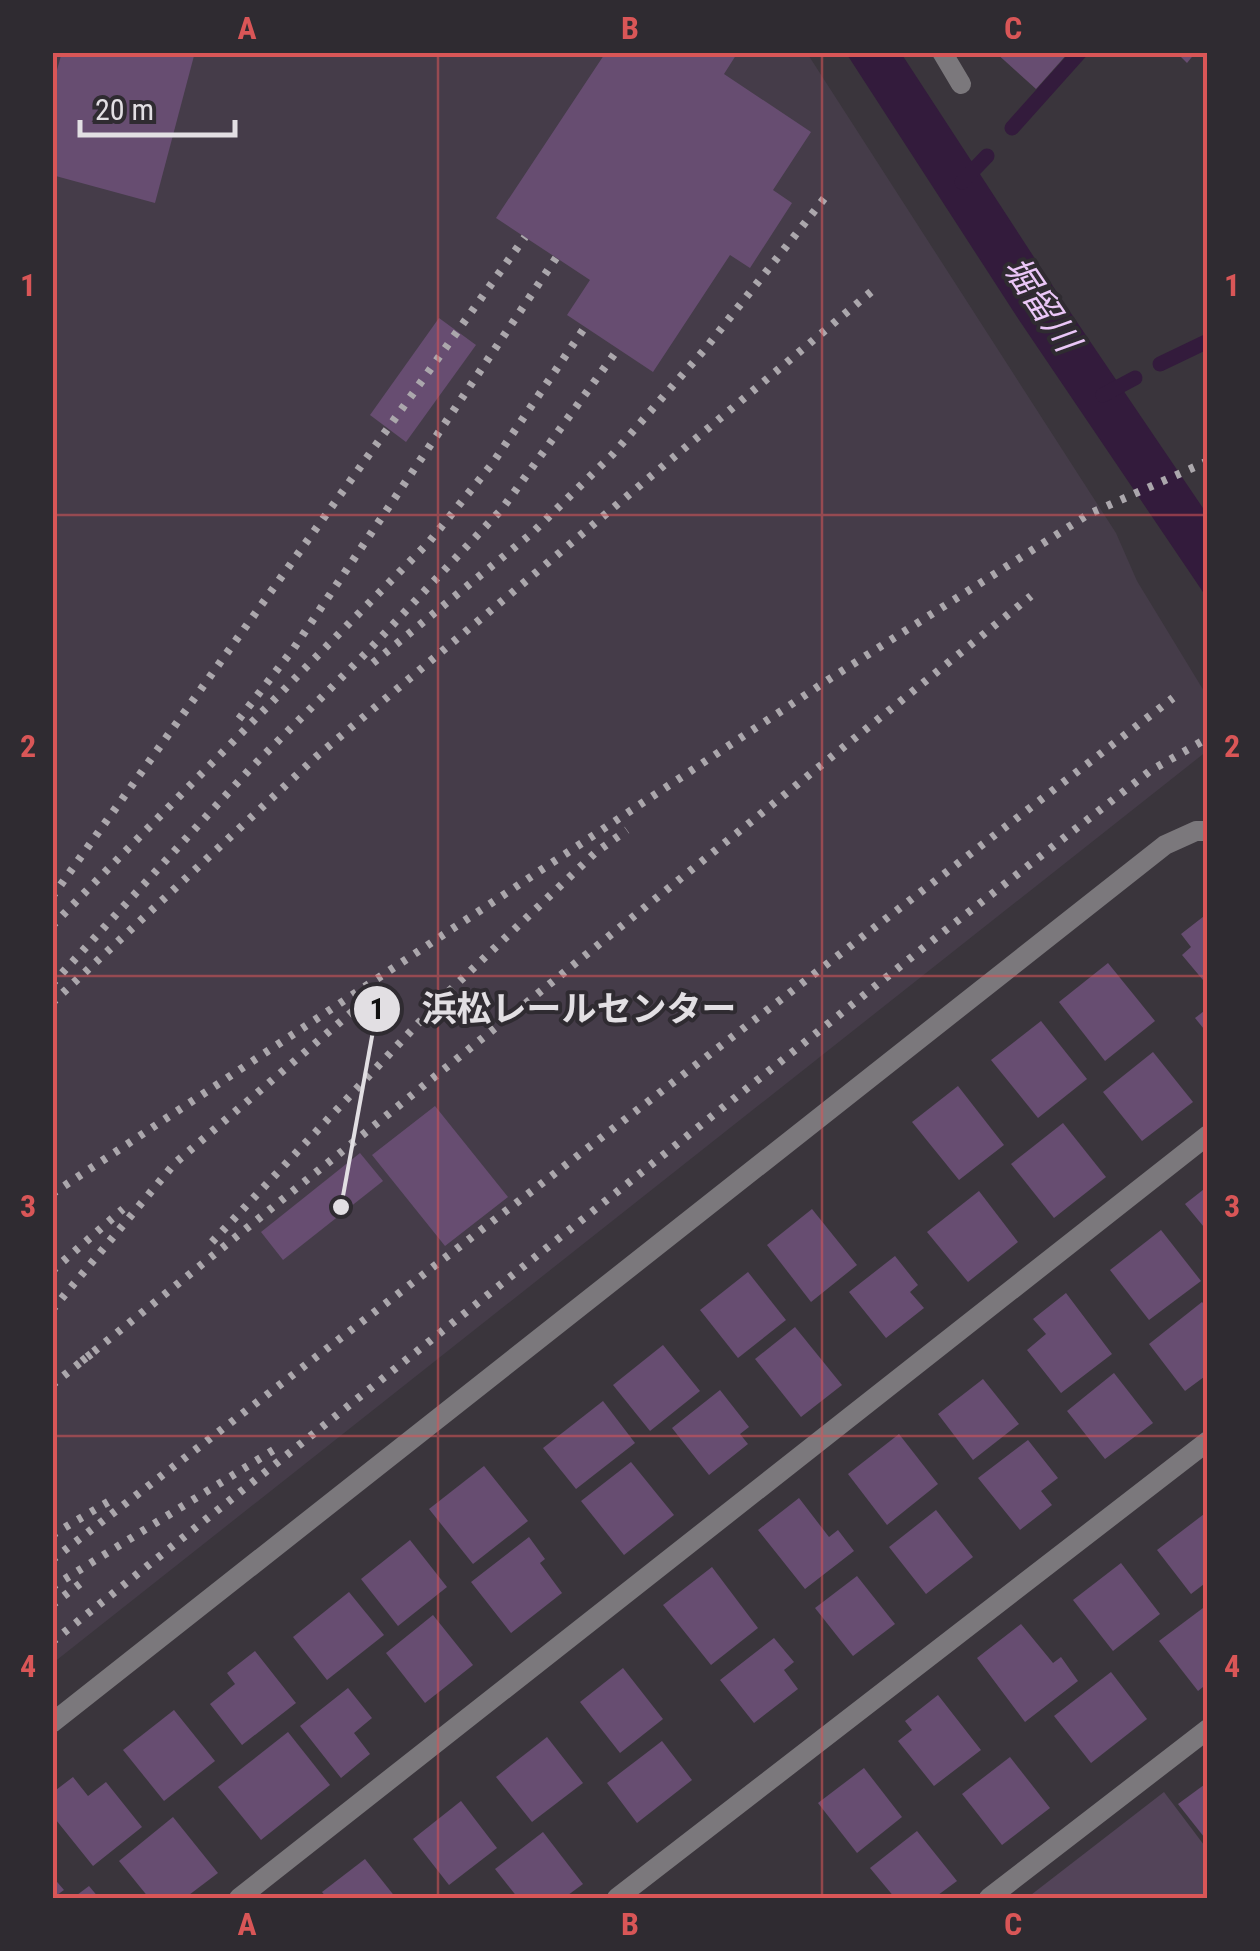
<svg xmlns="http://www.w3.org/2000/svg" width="1260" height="1951" viewBox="0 0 1260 1951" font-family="'Roboto Condensed','Noto Sans JP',sans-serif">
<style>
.built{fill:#453c49}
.green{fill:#534459}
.water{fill:#331b3c}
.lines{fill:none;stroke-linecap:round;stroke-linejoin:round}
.stream{stroke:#331b3c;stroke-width:15}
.building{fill:#674d71}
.service{stroke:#7b787c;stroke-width:20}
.minor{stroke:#7b787c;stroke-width:20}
.rail{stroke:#aba7ac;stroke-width:8;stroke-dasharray:5 10;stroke-linecap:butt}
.grid{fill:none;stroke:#d95657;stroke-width:2.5;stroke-opacity:0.55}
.labels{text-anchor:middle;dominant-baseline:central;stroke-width:8;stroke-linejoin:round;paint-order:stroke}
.water-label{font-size:35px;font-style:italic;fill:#eac6f7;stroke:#2f2b31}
.leader{fill:none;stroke:#e2dfe3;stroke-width:4}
.callout-dot{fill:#e2dfe3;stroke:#2f2b31;stroke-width:4}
.mark-label{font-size:30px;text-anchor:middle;font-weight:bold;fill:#111}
.callout-label{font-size:35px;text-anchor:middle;font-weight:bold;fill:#e2dfe3;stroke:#2f2b31;stroke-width:8;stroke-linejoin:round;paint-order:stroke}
.neatline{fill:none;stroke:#d95657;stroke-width:4}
.grid-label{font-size:32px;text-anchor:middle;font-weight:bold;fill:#d95657}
</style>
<rect width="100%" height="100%" fill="#3a353c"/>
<!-- built -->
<polygon class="built" points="53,53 807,53 1116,533 1137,581 1207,696 1207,751 53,1663"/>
<!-- green -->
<polygon class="green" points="1164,1792 1207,1849 1207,1898 1027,1898"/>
<!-- water -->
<polygon class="water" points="846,53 901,53 1058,294 1207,514 1207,598 1019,320"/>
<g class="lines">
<!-- stream -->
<g class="stream">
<polyline points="1012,128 1080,52"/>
<polyline points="962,182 987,156"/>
<polyline points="1160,364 1208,341"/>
<polyline points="1103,395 1135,378"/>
</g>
</g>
<!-- building -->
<g class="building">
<polygon points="62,52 195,52 155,203 52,175 52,88"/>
<polygon points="606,52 738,52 724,74 811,132 773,190 792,203 750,268 730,255 653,372 567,315 590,280 496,218"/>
<polygon points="995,52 1069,52 1036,89"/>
<polygon points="1176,52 1196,52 1187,63"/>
<polygon points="439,318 476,345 406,442 370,415"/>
<polygon points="1208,913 1208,986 1182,955 1191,947 1181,934"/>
<polygon points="1108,963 1155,1021 1105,1061 1059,1002"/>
<polygon points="1208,1008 1208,1034 1195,1018"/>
<polygon points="1041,1021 1087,1079 1038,1118 991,1060"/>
<polygon points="1153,1052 1193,1102 1142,1141 1103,1092"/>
<polygon points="958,1086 1004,1145 959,1180 912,1122"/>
<polygon points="435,1106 508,1197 445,1246 372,1155"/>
<polygon points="1063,1123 1106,1177 1054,1218 1011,1164"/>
<polygon points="360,1153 383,1181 283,1260 261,1232"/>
<polygon points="1208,1186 1208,1232 1185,1204"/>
<polygon points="979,1191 1018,1242 968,1282 927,1232"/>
<polygon points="812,1209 857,1265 811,1302 767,1245"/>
<polygon points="1161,1230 1201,1281 1149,1320 1110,1270"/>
<polygon points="895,1256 918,1285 910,1292 924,1308 886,1338 849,1292"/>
<polygon points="748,1272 786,1320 738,1358 700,1310"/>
<polygon points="1066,1293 1112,1354 1061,1393 1027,1350 1046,1334 1033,1319"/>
<polygon points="1202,1302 1208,1309 1208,1374 1185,1391 1149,1344"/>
<polygon points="795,1327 842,1385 801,1417 755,1359"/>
<polygon points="663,1345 700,1391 650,1431 613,1385"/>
<polygon points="1114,1373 1153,1423 1105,1459 1067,1411"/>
<polygon points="983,1379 1019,1424 973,1460 938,1414"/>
<polygon points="720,1390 749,1427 740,1434 748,1444 709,1475 672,1428"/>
<polygon points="603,1401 635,1443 576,1489 543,1448"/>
<polygon points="899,1434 938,1484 887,1525 848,1474"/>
<polygon points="1028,1440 1058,1478 1041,1491 1052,1505 1020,1530 978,1478"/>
<polygon points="631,1462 674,1515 624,1555 581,1501"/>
<polygon points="484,1466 528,1521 473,1564 429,1509"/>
<polygon points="799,1498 829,1537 838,1530 854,1551 805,1589 758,1530"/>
<polygon points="936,1510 973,1557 926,1594 889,1547"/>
<polygon points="1208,1511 1208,1581 1191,1594 1157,1550"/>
<polygon points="529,1537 545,1559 540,1563 562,1593 511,1633 471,1582"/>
<polygon points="410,1540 447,1587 398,1626 361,1579"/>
<polygon points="1121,1563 1160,1614 1113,1651 1073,1600"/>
<polygon points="712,1567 758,1628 711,1665 663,1605"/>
<polygon points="857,1576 895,1624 853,1656 815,1608"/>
<polygon points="349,1592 384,1635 327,1680 293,1637"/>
<polygon points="1203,1608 1208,1614 1208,1683 1198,1691 1159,1641"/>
<polygon points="433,1615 473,1665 425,1703 386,1653"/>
<polygon points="1021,1624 1053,1663 1061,1657 1078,1681 1025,1722 977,1658"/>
<polygon points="774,1638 794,1662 784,1670 798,1689 754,1723 720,1680"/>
<polygon points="255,1651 296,1703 242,1745 210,1704 235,1684 227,1673"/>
<polygon points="623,1668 663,1719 620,1753 580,1702"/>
<polygon points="1111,1672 1147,1719 1091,1763 1054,1716"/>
<polygon points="348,1688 372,1718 354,1733 370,1754 341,1778 300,1726"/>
<polygon points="938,1695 981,1750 934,1786 898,1741 912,1730 905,1721"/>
<polygon points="174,1710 215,1761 164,1801 123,1750"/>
<polygon points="288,1732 330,1785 261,1840 218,1787"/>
<polygon points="547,1737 583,1783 532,1822 496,1777"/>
<polygon points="662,1741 692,1780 637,1823 607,1783"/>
<polygon points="1010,1757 1050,1808 1002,1845 962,1794"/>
<polygon points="864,1768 902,1817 857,1853 818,1803"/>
<polygon points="73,1777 88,1796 106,1782 142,1827 93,1866 52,1815 52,1793"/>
<polygon points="1208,1782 1208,1842 1178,1804"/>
<polygon points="461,1801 497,1848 449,1885 413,1839"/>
<polygon points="173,1817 218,1873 185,1898 149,1898 119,1861"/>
<polygon points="917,1831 957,1881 934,1898 895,1898 870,1868"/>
<polygon points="543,1832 583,1884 564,1898 518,1898 495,1869"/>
<polygon points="365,1859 396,1898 327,1898 322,1892"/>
<polygon points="52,1876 64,1890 53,1898 52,1898"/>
<polygon points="89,1886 99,1898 73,1898"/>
</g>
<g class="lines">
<!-- service -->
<polyline class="service" points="942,52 961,84"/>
<!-- minor -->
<g class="minor">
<polyline points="52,1723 1165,845 1196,831 1208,831"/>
<polyline points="239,1898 1208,1135"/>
<polyline points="617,1898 1208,1441"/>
<polyline points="989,1898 1208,1729"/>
</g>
<!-- rail -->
<g class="rail">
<polyline points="373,663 531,534 612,455 705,349 827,195"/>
<polyline points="239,719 294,648 556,258"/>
<polyline points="52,897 525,237"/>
<polyline points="52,926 429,542 492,464 585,327"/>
<polyline points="52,984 250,769 367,652 502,509 618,349"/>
<polyline points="52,1003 317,756 878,286"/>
<polyline points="52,1194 831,678 1089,514 1208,461"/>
<polyline points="212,1242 445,995 595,853 627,830"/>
<polyline points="52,1271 123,1209"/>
<polyline points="52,1310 175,1163 359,1006"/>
<polyline points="82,1361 1031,596"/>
<polyline points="52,1385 91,1354"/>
<polyline points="52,1535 113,1499"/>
<polyline points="52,1560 1173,698"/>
<polyline points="52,1587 280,1446"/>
<polyline points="52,1605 81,1583"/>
<polyline points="52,1642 952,925 1150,771 1208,738"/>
</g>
</g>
<!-- grid -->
<path class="grid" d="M438 52V1898M822 52V1898M52 515H1208M52 976H1208M52 1436H1208"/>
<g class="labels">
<!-- water labels -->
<g class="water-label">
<text transform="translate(1041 304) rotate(56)">堀留川</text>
</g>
</g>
<!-- callouts -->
<path class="leader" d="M341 1207L377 1009"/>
<g class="callout-dot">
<circle cx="341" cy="1207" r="10"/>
<circle cx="377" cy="1009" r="25"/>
</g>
<g class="mark-label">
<text x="377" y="1019">1</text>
</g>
<g class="callout-label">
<text x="579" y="1021">浜松レールセンター</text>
</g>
<!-- border -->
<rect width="1260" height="1951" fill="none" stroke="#2f2b31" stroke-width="110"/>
<!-- scale -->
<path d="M80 120v15h155v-15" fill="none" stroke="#e2dfe3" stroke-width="5"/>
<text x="95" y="120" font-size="30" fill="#e2dfe3" stroke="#2f2b31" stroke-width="8" paint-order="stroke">20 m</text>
<rect x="55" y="55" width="1150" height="1841" class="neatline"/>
<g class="grid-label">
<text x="247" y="39">A</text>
<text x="630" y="39">B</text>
<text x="1013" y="39">C</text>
<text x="28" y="296">1</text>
<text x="1232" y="296">1</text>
<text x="28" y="757">2</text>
<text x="1232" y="757">2</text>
<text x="28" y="1217">3</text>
<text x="1232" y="1217">3</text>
<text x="28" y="1677">4</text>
<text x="1232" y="1677">4</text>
<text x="247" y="1935">A</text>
<text x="630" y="1935">B</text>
<text x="1013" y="1935">C</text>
</g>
</svg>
